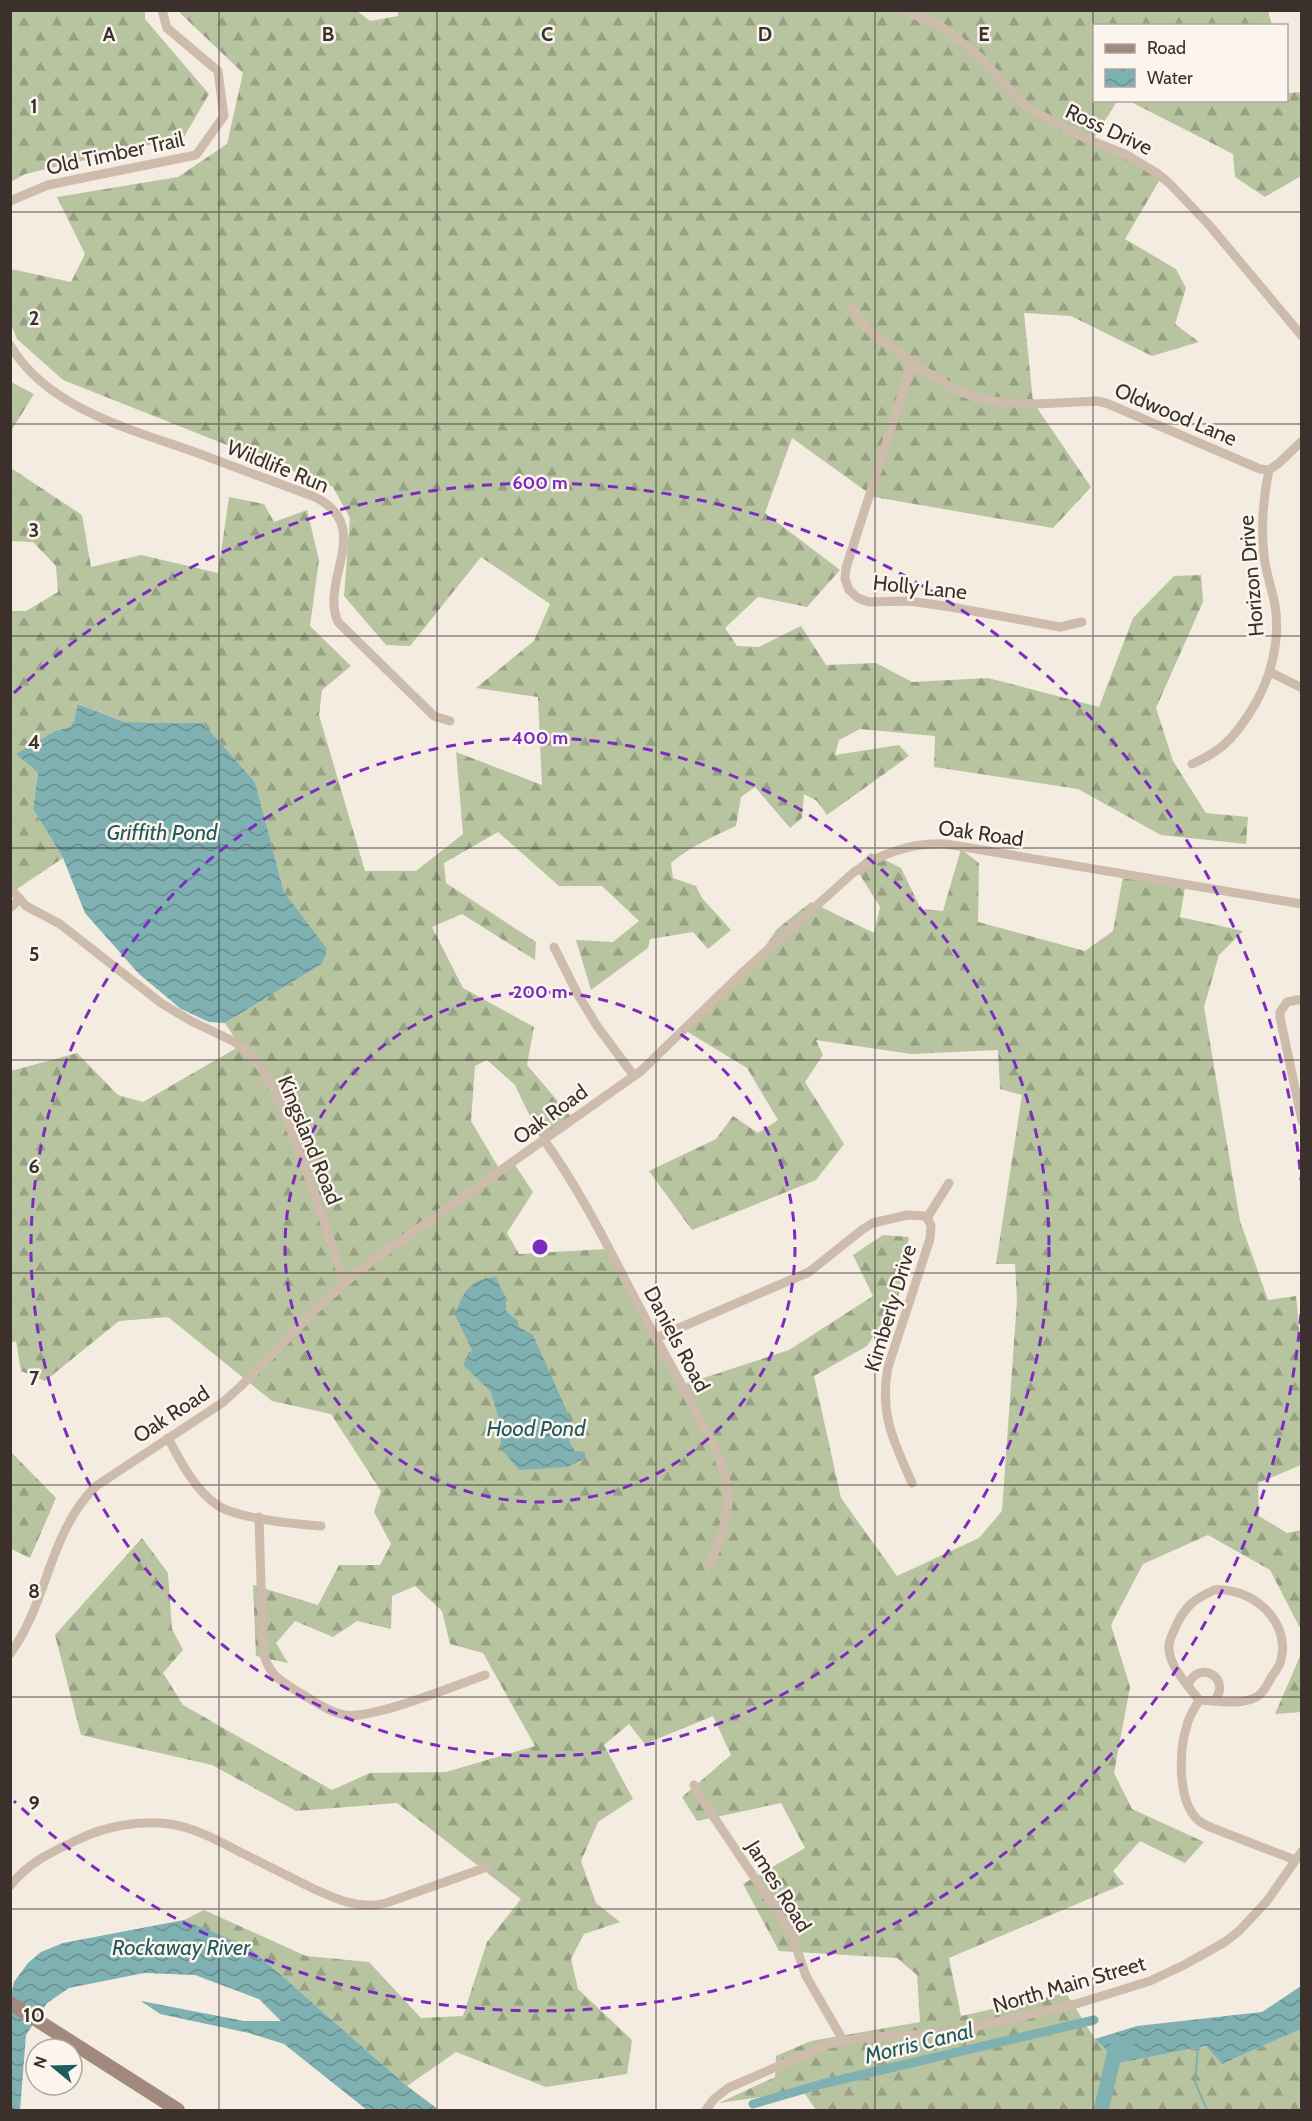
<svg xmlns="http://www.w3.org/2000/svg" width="1312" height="2121" viewBox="0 0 1312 2121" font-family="Cabin,sans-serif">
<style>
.forest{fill:url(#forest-firs)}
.water{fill:url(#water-waves)}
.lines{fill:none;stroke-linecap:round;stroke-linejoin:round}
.stream{stroke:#7fb0b2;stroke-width:2}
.canal{stroke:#7fb0b2;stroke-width:9}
.river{stroke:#7fb0b2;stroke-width:15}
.street{stroke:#cdbbac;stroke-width:9}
.secondary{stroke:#a18a7d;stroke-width:14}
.grid{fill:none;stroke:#3b302b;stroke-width:1.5;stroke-opacity:0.55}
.ring{fill:none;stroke:#7b2cbf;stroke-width:3;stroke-dasharray:10 8}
.labels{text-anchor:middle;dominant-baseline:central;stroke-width:5;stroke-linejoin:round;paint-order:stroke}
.street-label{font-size:21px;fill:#3b302b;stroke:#fbf5ee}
.water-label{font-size:22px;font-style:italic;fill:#1f5a5e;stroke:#fbf5ee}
.grid-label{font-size:20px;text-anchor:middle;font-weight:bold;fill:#3b302b;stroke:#fbf5ee;stroke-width:5;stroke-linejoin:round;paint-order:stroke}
.centre{fill:#7b2cbf;stroke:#fbf5ee;stroke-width:3}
.ring-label{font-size:18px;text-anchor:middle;font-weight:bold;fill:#7b2cbf;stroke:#fbf5ee;stroke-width:5;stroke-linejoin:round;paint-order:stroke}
</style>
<defs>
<pattern id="forest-firs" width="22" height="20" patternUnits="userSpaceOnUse" patternTransform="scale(1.5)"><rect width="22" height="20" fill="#b8c4a0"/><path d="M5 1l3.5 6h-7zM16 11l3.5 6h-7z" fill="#97a083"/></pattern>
<pattern id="water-waves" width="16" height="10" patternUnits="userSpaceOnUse" patternTransform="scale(1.5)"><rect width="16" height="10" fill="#7fb0b2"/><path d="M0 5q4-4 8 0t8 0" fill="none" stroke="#699091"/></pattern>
</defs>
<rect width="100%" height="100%" fill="#f4ebe1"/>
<!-- forest -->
<g class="forest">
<polygon points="11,10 145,11 145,19 209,94 184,137 25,174 11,182"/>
<path d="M398 10 1268 11 1272 25 1094 26V100L1117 101 1094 138 1162 176 1125 239 1176 269 1186 288 1175 324 1199 342 1152 356 1071 316 1024 313 1033 402 1091 487 1053 528 874 497 792 438 765 513 840 570 807 607 758 597 725 628 737 646 759 647 801 626 826 665 876 663 912 682 988 678 1099 707 1133 618 1174 576 1201 575 1203 602 1156 708 1173 761 1206 813 1248 817 1246 844 1161 835 1078 789 934 767 935 736 860 729 839 740 835 755 899 745 909 756 827 815 817 801 804 794 802 818 790 828 755 787 741 797 736 826C714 836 689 847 671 863L673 878 696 886 702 898 731 930 708 949 693 932 650 939 648 948 591 990 576 940 613 942 639 921 602 886H559L498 832 444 863 446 883 536 942 535 960 462 914 432 927 463 988 534 1027 527 1065 573 1119 541 1140 515 1085 487 1060 475 1066 471 1121 500 1170 513 1162 533 1192 507 1233 519 1254 607 1249 682 1385 789 1350 873 1296 853 1255 883 1235 909 1237 898 1298 867 1346 814 1376 841 1498 897 1576 979 1538 1002 1511 1017 1300 1015 1264H996L1022 1095 1000 1089 998 1050 911 1054 816 1040 823 1055 805 1082 844 1144 816 1180 692 1230 649 1171 716 1139 733 1116 758 1133 778 1120 747 1068 683 1029 752 966 777 929 811 902 874 933 880 907 855 867 871 853 901 868 921 909 943 911 961 849 979 863 978 922 1085 951 1113 931 1124 871 1186 882 1180 917 1243 931 1219 955 1204 1007 1240 1221 1268 1300 1296 1296 1302 1354 1301 1465 1258 1483 1259 1516 1287 1533 1301 1530V1630L1270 1570 1208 1535 1143 1564 1111 1625 1130 1687 1114 1773 1132 1809 1204 1842 1185 1863 1140 1841 1113 1871 1124 1884 949 1958 961 2016 1066 1993 1095 2039 1119 2063 1206 2046 1222 2064 1301 2029V2110H816L803 2091 719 2103 775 2077 776 2056 811 2041 920 2022 917 1975 897 1958 779 1951 743 1884 805 1848 781 1803 697 1821 682 1797 731 1755 713 1716 645 1744 629 1724 604 1745 633 1799 598 1822 581 1861 596 1903 620 1922 584 1934 571 1959 578 1989 632 2040 627 2074 546 2087 456 2052 407 2086 248 1946 184 1920 204 1910 306 1956 369 1962 421 2018 463 2016 487 1942 521 1899 397 1803 296 1811 212 1765 81 1735 55 1635 142 1538 168 1573 172 1629 183 1650 163 1673 183 1705 332 1790 370 1773 446 1772 535 1746 483 1653 450 1644 442 1611 415 1586 392 1596 391 1629 357 1621 333 1637 295 1621 276 1643 288 1663 256 1656 253 1585 318 1605 339 1565H380L391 1544 374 1512 381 1491 331 1414 272 1401 168 1317 119 1321 45 1381 21 1371 16 1341 10 1343 11 1071 77 1053 118 1095 143 1102 240 1046 225 1023 322 964 326 949 284 892 255 782 203 723 125 722 79 704 73 726 55 731 17 755 38 773 33 809 63 858 11 893V611H26L58 592 56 566 33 542 11 541V468L82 515 91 567 141 555 218 573 229 497 264 504 274 522 307 510 319 560 310 626 351 666 322 690 319 715 365 871H416L463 834 456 752 542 785 538 697 476 688 534 641 550 604 481 557 410 646 386 645 344 596 350 518 333 487 63 380 17 339 11 324V269L71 282 85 254 57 197 178 177 227 144 243 73 180 13 181 11H357L370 21 398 16Z"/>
<polygon points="1287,84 1289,93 1301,92 1301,176 1265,197 1235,177 1233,154 1129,101 1286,100"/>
<polygon points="11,382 34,394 11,431"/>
<polygon points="11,1452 56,1498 30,1558 11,1549"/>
<polygon points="1301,1654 1301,1712 1275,1714"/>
</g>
<!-- water -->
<g class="water">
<polygon points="78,704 125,722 203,723 255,782 284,892 327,949 322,964 225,1023 209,1022 181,1009 139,974 85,913 63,858 33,809 38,773 16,754 55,731 73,726"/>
<path d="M496 1277 506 1300V1311L517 1320 519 1327 533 1335 573 1425 569 1441 575 1451 585 1452V1458L567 1467 519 1470 502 1450 500 1423 491 1392 463 1365 472 1350 455 1315C463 1292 470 1279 496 1277Z"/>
<polygon points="184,1920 248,1946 407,2086 439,2110 367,2110 284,2044 249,2033 160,2014 141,2001 244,2021 281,2021 259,1999 195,1975 144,1973 69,1988 47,2003 26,2035 20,2110 11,2110 11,1995 14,1982 19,1975 28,1963 41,1952 63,1943"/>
<polygon points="1301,1986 1301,2029 1222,2064 1206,2046 1119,2063 1095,2039 1137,2026 1262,2012"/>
</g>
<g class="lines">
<!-- stream -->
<polyline class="stream" points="1198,2047 1195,2082 1207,2110"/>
<!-- canal -->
<polyline class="canal" points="753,2104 822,2084 1094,2020"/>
<!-- river -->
<polyline class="river" points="1101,2110 1115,2051 1128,2049"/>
<!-- street -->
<g class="street">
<polyline points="901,10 937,23 981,58 1015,96 1031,110 1087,139 1127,155 1157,173 1170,184 1210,226 1302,336"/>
<polyline points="10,201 48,185 196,155 224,116 218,71 167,28 162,10"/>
<polyline points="849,304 865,327 912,363 957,391 985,400 1002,402 1037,404 1097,401 1106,403 1260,469 1269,470"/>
<path d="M10 345C48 410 134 430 200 454 238 468 277 483 315 497 375 527 319 580 338 622L434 716 450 721"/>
<polyline points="912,363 846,568 845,579 849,590 858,598 869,602 909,601 951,607 1060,627 1082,622"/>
<polyline points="1270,672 1302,688"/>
<path d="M1192 764C1221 751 1232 740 1249 714 1270 682 1281 643 1275 605 1272 589 1266 573 1264 556 1261 527 1263 498 1269 470L1279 463 1302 441"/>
<polyline points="10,888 26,906 60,924 161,1003 191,1021 235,1042 253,1057 263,1071 281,1104 310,1181 345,1283"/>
<polyline points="10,908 20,899"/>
<polyline points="554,947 577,993 597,1026 634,1076"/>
<polyline points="1302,999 1287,1002 1280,1012 1280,1017 1302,1121"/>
<path d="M544 1140C586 1198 616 1264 650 1327 664 1353 678 1378 692 1404 707 1432 723 1460 728 1492 730 1514 718 1548 708 1567"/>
<polyline points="927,1218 949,1183"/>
<polyline points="656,1338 809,1272 863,1229 873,1223 907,1215 924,1216 927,1218"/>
<path d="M168 1438C180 1461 195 1490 217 1505 238 1519 295 1524 321 1526"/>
<path d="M912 1483C894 1442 879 1414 888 1367L930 1239 931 1225 927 1218"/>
<path d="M259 1517 263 1650C268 1675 279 1680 300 1693 314 1701 329 1712 345 1715 371 1720 457 1685 485 1675"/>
<path d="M1214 1590C1251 1587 1291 1620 1281 1660 1280 1666 1275 1672 1272 1676 1269 1682 1264 1692 1258 1696 1243 1706 1217 1701 1199 1700 1188 1685 1168 1666 1169 1646 1169 1639 1174 1631 1177 1624 1186 1605 1195 1599 1214 1590Z"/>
<path d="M10 1654C48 1602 49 1532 96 1486L222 1403 240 1387 314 1311 357 1272 641 1071 744 971 854 872C882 853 911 842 946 844L1302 904"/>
<path d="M1188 1685C1199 1658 1233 1679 1214 1701"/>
<path d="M1199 1700C1195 1708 1189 1716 1187 1725 1179 1750 1177 1801 1198 1820 1201 1823 1206 1825 1210 1827L1295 1860"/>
<polyline points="694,1785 705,1804 791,1932 806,1976 843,2040"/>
<path d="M10 1886C29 1862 50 1853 77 1840 105 1826 139 1820 170 1824 197 1828 222 1843 246 1855 268 1866 290 1877 312 1888 336 1899 359 1910 386 1903L487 1867"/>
<polyline points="706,2110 714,2099 728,2088 829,2044 860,2038 947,2033 1076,2004 1150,1981 1184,1965 1225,1942 1239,1931 1267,1901 1302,1851"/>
</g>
<!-- secondary -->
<polyline class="secondary" points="10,2003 178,2110"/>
</g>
<!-- grid -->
<path class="grid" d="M219 10V2110M437 10V2110M656 10V2110M875 10V2110M1093 10V2110M10 212H1302M10 424H1302M10 636H1302M10 848H1302M10 1060H1302M10 1273H1302M10 1485H1302M10 1697H1302M10 1909H1302"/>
<!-- distance rings -->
<g class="ring">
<circle cx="540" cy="1247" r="255"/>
<circle cx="540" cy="1247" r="509"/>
<path d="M1301 1314A764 764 0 0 1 14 1801M14 693A764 764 0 0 1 1301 1180"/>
</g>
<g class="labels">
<!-- street labels -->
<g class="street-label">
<text transform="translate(1109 129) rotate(25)">Ross Drive</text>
<text transform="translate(115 153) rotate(-12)">Old Timber Trail</text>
<text transform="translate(1176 414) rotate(23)">Oldwood Lane</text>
<text transform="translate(278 466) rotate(22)">Wildlife Run</text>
<text transform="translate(1251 576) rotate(-95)">Horizon Drive</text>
<text transform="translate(920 587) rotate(6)">Holly Lane</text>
<text transform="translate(981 833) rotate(8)">Oak Road</text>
<text transform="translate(550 1114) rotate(-36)">Oak Road</text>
<text transform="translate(310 1140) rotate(68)">Kingsland Road</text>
<text transform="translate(890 1308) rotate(-73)">Kimberly Drive</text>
<text transform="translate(677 1339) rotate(62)">Daniels Road</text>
<text transform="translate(171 1414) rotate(-33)">Oak Road</text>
<text transform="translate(779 1886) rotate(58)">James Road</text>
<text transform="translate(1069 1984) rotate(-16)">North Main Street</text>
</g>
<!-- water labels -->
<g class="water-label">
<text x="162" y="832">Griffith Pond</text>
<text x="536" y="1428">Hood Pond</text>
<text x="181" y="1947">Rockaway River</text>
<text transform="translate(919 2043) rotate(-14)">Morris Canal</text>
</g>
</g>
<g class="grid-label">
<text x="109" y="41">A</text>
<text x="328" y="41">B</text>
<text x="547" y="41">C</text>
<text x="765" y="41">D</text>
<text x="984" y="41">E</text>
<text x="34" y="113">1</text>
<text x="34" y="325">2</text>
<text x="34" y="537">3</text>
<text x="34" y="749">4</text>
<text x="34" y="961">5</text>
<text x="34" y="1173">6</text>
<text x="34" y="1385">7</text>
<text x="34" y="1598">8</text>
<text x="34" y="1810">9</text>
<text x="34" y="2022">10</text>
</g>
<circle cx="540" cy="1247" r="9" class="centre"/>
<g class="ring-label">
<text x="540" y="489">600 m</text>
<text x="540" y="744">400 m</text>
<text x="540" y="998">200 m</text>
</g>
<!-- border -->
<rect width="1312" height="2121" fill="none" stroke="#3b302b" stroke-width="24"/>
<!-- legend -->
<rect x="1093" y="24" width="195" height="78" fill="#fbf5ee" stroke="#aea6a0" stroke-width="1.5"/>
<rect x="1105" y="44" width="30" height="9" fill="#a18a7d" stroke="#aea6a0" stroke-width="1.5"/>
<text x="1147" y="54" font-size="18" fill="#3b302b">Road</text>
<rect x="1105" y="69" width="30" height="18" fill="url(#water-waves)" stroke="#aea6a0" stroke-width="1.5"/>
<text x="1147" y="84" font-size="18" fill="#3b302b">Water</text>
<!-- north arrow -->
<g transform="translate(54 2067) rotate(289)"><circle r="28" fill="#fbf5ee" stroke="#aea6a0" stroke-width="1.5"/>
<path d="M0-4.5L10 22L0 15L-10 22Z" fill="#1f5a5e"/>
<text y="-9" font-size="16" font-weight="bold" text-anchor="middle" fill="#3b302b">N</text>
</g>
</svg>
